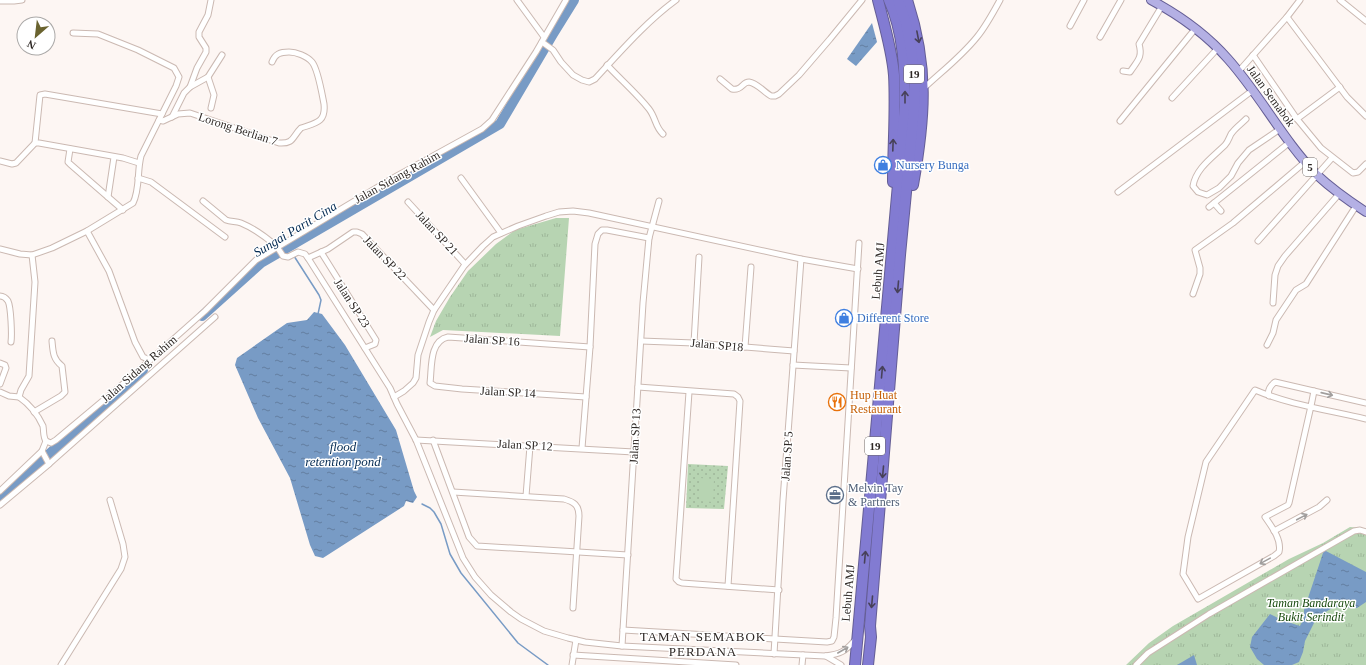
<svg xmlns="http://www.w3.org/2000/svg" width="1366" height="665" viewBox="0 0 1366 665" font-family="'Times New Roman',serif">
<style>
.grass{fill:url(#grass-dots)}
.park{fill:url(#park-tufts)}
.pitch{fill:#b7d4b2}
.water{fill:url(#water-ripples)}
.lines{fill:none;stroke-linecap:round;stroke-linejoin:round}
.stream{stroke:#789bc5;stroke-width:1.5}
.river{stroke:#789bc5;stroke-width:10}
.street-casing{stroke:#cbb9b2;stroke-width:7}
.primary-casing{stroke:#655e95;stroke-width:10}
.highway-casing{stroke:#655e95;stroke-width:12}
.street{stroke:#fff;stroke-width:5}
.primary{stroke:#b4b0e4;stroke-width:8}
.highway{stroke:#827bd2;stroke-width:10}
.oneway{stroke:#474159}
.oneway2{stroke:#a19e9d}
.labels{text-anchor:middle;dominant-baseline:central;stroke-width:3;stroke-linejoin:round;paint-order:stroke}
.shield{fill:#fff;stroke:#6d6866;stroke-width:1}
.shield-label{font-size:11px;font-weight:bold;fill:#2e2825}
.street-label{font-size:12px;fill:#2e2825;stroke:#fff}
.shop-label{font-size:12px;fill:#366cbe;stroke:#fff;text-anchor:start}
.food-label{font-size:12px;fill:#c56008;stroke:#fff;text-anchor:start}
.service-label{font-size:12px;fill:#4e5e75;stroke:#fff;text-anchor:start}
.park-label{font-size:12px;font-style:italic;fill:#17490d;stroke:#fff}
.water-label{font-size:13px;font-style:italic;fill:#032a52;stroke:#fff}
.neighbourhood-label{font-size:13px;letter-spacing:1px;fill:#2e2825;stroke:#fff}
</style>
<defs>
<pattern id="grass-dots" width="8" height="8" patternUnits="userSpaceOnUse"><rect width="8" height="8" fill="#b7d4b2"/><path d="M2 2h.1M6 6h.1" fill="none" stroke="#9eb699" stroke-width="1.8" stroke-linecap="round"/></pattern>
<pattern id="park-tufts" width="24" height="20" patternUnits="userSpaceOnUse"><rect width="24" height="20" fill="#b7d4b2"/><path d="M3 7l-1-3M5 7V3M7 7l1-3M15 17l-1-3M17 17v-4M19 17l1-3" fill="none" stroke="#9eb699"/></pattern>
<pattern id="water-ripples" width="26" height="14" patternUnits="userSpaceOnUse"><rect width="26" height="14" fill="#789bc5"/><path d="M2 4q2-2 4 0t4 0M15 11q2-2 4 0t4 0" fill="none" stroke="#637ea0"/></pattern>
</defs>
<rect width="100%" height="100%" fill="#fdf6f3"/>
<!-- grass -->
<polygon class="grass" points="688,464 728,466 724,509 686,508"/>
<!-- park -->
<g class="park">
<polygon points="556,218 569,218 560,336 443,330 430,337 436,321 450,297 468,271 496,244 515,230"/>
<polygon points="1350,527 1362,528 1366,530 1366,665 1126,665 1149,643 1173,626 1289,559 1323,543"/>
</g>
<!-- pitch -->
<polygon class="pitch" points="700,478 714,479 713,502 699,501"/>
<!-- water -->
<g class="water">
<polygon points="872,23 877,42 856,66 847,59"/>
<polygon points="314,312 322,314 345,345 396,430 414,491 417,497 413,503 406,501 404,506 323,558 315,556 310,545 290,478 258,418 235,365 237,358 287,323 307,320"/>
<polygon points="1324,550 1366,572 1366,602 1357,608 1334,607 1317,617 1305,641 1303,652 1299,662 1292,665 1264,665 1257,659 1250,647 1252,637 1270,614 1282,620 1300,626 1304,618 1304,610"/>
<polygon points="1194,655 1197,665 1177,665"/>
</g>
<g class="lines">
<!-- stream -->
<g class="stream">
<polyline points="294,256 319,295 321,300 318,314"/>
<polyline points="422,504 430,508 434,512 441,524 450,554 461,573 518,643 548,665"/>
</g>
<!-- river -->
<g class="river">
<polyline points="202,316 261,263 500,124 553,34 574,0"/>
<polyline points="0,498 143,370"/>
</g>
<!-- street casing -->
<g class="street-casing">
<g id="street">
<polyline points="517,0 544,37"/>
<polyline points="1340,0 1366,21"/>
<polyline points="0,1 14,1 22,0"/>
<polyline points="1287,17 1347,97 1366,116"/>
<polyline points="1070,26 1084,0"/>
<polyline points="1100,37 1121,0"/>
<path d="M542 42 553 50 561 62 573 75 582 80 589 82 595 79C621 51 646 22 676 0"/>
<polyline points="1253,55 1297,119 1321,148 1353,173 1358,172 1366,164"/>
<path d="M607 65C621 80 637 94 649 109 656 118 655 127 663 134"/>
<path d="M1123 71 1130 72C1137 61 1143 58 1139 44L1162 6"/>
<polyline points="1239,71 1287,17 1300,0"/>
<polyline points="208,77 214,95 211,108"/>
<path d="M720 79 732 89C742 91 742 82 749 82 757 83 764 92 771 96H775L779 94 799 75 830 39 862 0"/>
<polyline points="190,87 197,68 206,52 206,48 199,37 199,32 208,15 211,0"/>
<path d="M923 89C941 72 961 57 977 37 986 26 993 13 1000 0"/>
<polyline points="1172,98 1218,48"/>
<polyline points="172,117 184,93 190,87 208,77 222,55"/>
<path d="M1246 119C1241 124 1235 128 1231 134 1229 138 1228 142 1225 145 1213 157 1196 168 1193 186L1198 192 1207 195 1219 188 1231 176 1238 163 1249 150 1280 129"/>
<polyline points="1297,119 1340,87"/>
<path d="M159 120 163 121 178 114 190 113 279 143C294 144 292 137 301 128 315 123 326 123 324 104 322 94 318 69 312 62 307 56 296 52 289 52 280 52 275 54 272 62"/>
<polyline points="1120,121 1195,29"/>
<polyline points="35,143 40,95 45,94 162,114"/>
<polyline points="70,149 68,162 70,164 123,210"/>
<polyline points="0,161 12,164 16,163 35,143 39,143 123,158 139,163"/>
<polyline points="138,178 151,182 225,237"/>
<polyline points="461,178 501,233"/>
<polyline points="1118,192 1253,90"/>
<polyline points="108,197 114,157"/>
<path d="M203 201 226 220C231 222 236 221 241 223 253 228 266 237 276 246 279 249 281 253 283 256L288 257 298 252 305 254 308 258 390 388 397 404 416 440 463 558 475 577 491 595 511 612 521 619 544 631 568 638 585 642 622 646 825 656C840 654 845 652 855 640"/>
<polyline points="408,202 465,264"/>
<polyline points="1214,203 1221,211"/>
<polyline points="1209,207 1290,142"/>
<polyline points="87,231 109,271 135,342 143,357 150,360"/>
<polyline points="1258,241 1332,158"/>
<path d="M0 249 20 254 32 255 52 248 87 231 133 203C140 190 137 171 141 156L176 86 179 77 174 68 138 50 98 34 73 33"/>
<polyline points="321,252 376,340 375,344 365,348"/>
<polyline points="308,258 328,249 353,232 357,232 362,234 434,310"/>
<polyline points="1193,294 1200,274 1200,268 1195,250 1233,223 1305,162"/>
<path d="M0 296C3 296 6 298 8 301 11 307 12 335 11 342"/>
<polyline points="1273,303 1275,275 1278,266 1285,256 1339,194"/>
<polyline points="641,341 694,343 794,351"/>
<polyline points="694,343 699,257"/>
<polyline points="1267,345 1273,333 1276,320 1296,290 1306,284 1356,206"/>
<polyline points="745,347 751,267"/>
<polyline points="0,363 5,365 6,368 0,384"/>
<polyline points="793,365 851,368"/>
<polyline points="638,387 734,394 738,397 740,401 728,586"/>
<path d="M1314 391 1311 406 1289 503 1288 505 1265 517C1272 527 1282 540 1279 552L1274 556 1198 599 1183 574 1188 537 1206 462 1255 390C1290 405 1329 410 1366 419"/>
<polyline points="0,392 9,396 19,397"/>
<polyline points="689,392 676,579 679,582 682,583 779,590"/>
<path d="M1269 396C1267 390 1270 386 1275 382L1366 403"/>
<polyline points="394,397 404,391 413,383 416,378 418,355 429,322 434,310 464,266 483,246 493,237 518,226 546,216 559,212 573,211 589,213 801,259 858,269"/>
<path d="M586 397 462 389 435 386 430 383C432 368 429 341 448 337L590 347"/>
<path d="M34 412 61 396 65 392 62 366C53 359 53 352 52 341"/>
<polyline points="416,440 634,452"/>
<polyline points="433,440 469,537 477,546 628,555"/>
<polyline points="46,441 51,443 56,440 123,384 205,311 256,260 393,178 482,129 492,120 536,52 566,0"/>
<polyline points="582,448 590,347 595,244 598,234 602,230 607,230 649,238"/>
<polyline points="49,464 215,317"/>
<polyline points="0,491 42,451"/>
<path d="M453 492 564 499C574 502 579 505 579 516L573 608"/>
<polyline points="526,496 530,446"/>
<path d="M0 505 49 464 42 451 46 441C43 437 44 432 43 426 38 415 29 404 19 397L21 390 29 376 35 282 32 255"/>
<polyline points="1274,531 1319,507 1327,500"/>
<polyline points="623,630 827,642 832,641 834,637 836,618 859,243"/>
<polyline points="622,646 643,303 649,238 659,201"/>
<polyline points="774,654 783,500 801,259"/>
<polyline points="573,655 736,665"/>
<polyline points="826,656 841,665"/>
<polyline points="61,665 121,569 125,557 123,544 110,500"/>
<polyline points="572,665 576,640"/>
<polyline points="802,665 803,655"/>
<polyline points="1136,665 1148,653 1209,614 1354,531 1360,530 1366,532"/>
</g>
</g>
<!-- primary casing -->
<g class="primary-casing">
<path id="primary" d="M1151 0C1179 15 1207 35 1228 59 1261 96 1283 140 1317 175 1332 189 1349 201 1366 212"/>
</g>
<!-- highway casing -->
<g class="highway-casing">
<g id="highway">
<path d="M878 0C884 24 892 50 894 75 896 110 893 147 893 182"/>
<path d="M907 0C929 66 925 118 913 185"/>
<path d="M855 665 905 106C905 71 904 33 889 0"/>
<polyline points="868,665 871,637 870,626 900,255 914,109 915,79 911,49 906,23 898,0"/>
</g>
</g>
<!-- street -->
<use href="#street" class="street"/>
<!-- primary -->
<use href="#primary" class="primary"/>
<!-- highway -->
<use href="#highway" class="highway"/>
</g>
<!-- one-way arrows -->
<defs><path id="oneway-shaft" d="M-6 0H5M1.5-3L5.5 0L1.5 3" fill="none" stroke-width="1.6" stroke-linecap="round" stroke-linejoin="round"/></defs>
<g class="oneway">
<use href="#oneway-shaft" transform="translate(918 37) rotate(79)"/>
<use href="#oneway-shaft" transform="translate(905 97) rotate(-90)"/>
<use href="#oneway-shaft" transform="translate(893 145) rotate(-88)"/>
<use href="#oneway-shaft" transform="translate(898 287) rotate(95)"/>
<use href="#oneway-shaft" transform="translate(882 372) rotate(-85)"/>
<use href="#oneway-shaft" transform="translate(883 472) rotate(95)"/>
<use href="#oneway-shaft" transform="translate(865 557) rotate(-85)"/>
<use href="#oneway-shaft" transform="translate(872 602) rotate(95)"/>
</g>
<g class="oneway2">
<use href="#oneway-shaft" transform="translate(1327 394) rotate(13)"/>
<use href="#oneway-shaft" transform="translate(1302 517) rotate(-28)"/>
<use href="#oneway-shaft" transform="translate(1265 561) rotate(151)"/>
<use href="#oneway-shaft" transform="translate(843 650) rotate(-30)"/>
</g>
<!-- icons -->
<defs>
<g id="shop-ring" transform="scale(0.9)"><circle r="9.5" fill="#fff" stroke="#3f7fe0" stroke-width="1.5"/><path d="M-5-2.5h2.3a2.7 3.5 0 0 1 5.4 0H5L5.5 6h-11ZM-1.5-2.5h3a1.5 2.3 0 0 0-3 0Z" fill="#3f7fe0"/></g>
<g id="restaurant-ring" transform="scale(0.9)"><circle r="9.5" fill="#fff" stroke="#e8710a" stroke-width="1.5"/><path d="M-5-6h1v4h1v-4h1v4h1v-4h1v5L-1.5 .5V6h-2V.5L-5-1ZM5-6V6H3V1.5H1.5Q1.5-4 5-6Z" fill="#e8710a"/></g>
<g id="office-ring" transform="scale(0.9)"><circle r="9.5" fill="#fff" stroke="#5c6f8a" stroke-width="1.5"/><path d="M-6-3h4V-5.5h4V-3h4V5H-6ZM-1-4.5V-3h2v-1.5ZM-6 0V1H6V0Z" fill="#5c6f8a"/></g>
</defs>
<g fill-rule="evenodd">
<use href="#shop-ring" x="883" y="165"/>
<use href="#shop-ring" x="844" y="318"/>
<use href="#restaurant-ring" x="837" y="402"/>
<use href="#office-ring" x="835" y="495"/>
</g>
<g class="labels">
<!-- shield labels -->
<g class="shield">
<rect x="904" y="65" width="20" height="18" rx="3"/>
<rect x="1303" y="158" width="14" height="18" rx="3"/>
<rect x="865" y="437" width="20" height="18" rx="3"/>
</g>
<g class="shield-label">
<text x="914" y="74">19</text>
<text x="1310" y="167">5</text>
<text x="875" y="446">19</text>
</g>
<!-- street labels -->
<g class="street-label">
<text transform="translate(1271 96) rotate(54)">Jalan Semabok</text>
<text transform="translate(238 129) rotate(18)">Lorong Berlian 7</text>
<text transform="translate(397 177) rotate(-29)">Jalan Sidang Rahim</text>
<text transform="translate(437 233) rotate(47)">Jalan SP 21</text>
<text transform="translate(385 258) rotate(46)">Jalan SP 22</text>
<text transform="translate(878 271) rotate(-85)">Lebuh AMJ</text>
<text transform="translate(352 303) rotate(57)">Jalan SP 23</text>
<text transform="translate(492 340) rotate(4)">Jalan SP 16</text>
<text transform="translate(717 345) rotate(5)">Jalan SP18</text>
<text transform="translate(139 369) rotate(-41)">Jalan Sidang Rahim</text>
<text transform="translate(508 392) rotate(3)">Jalan SP 14</text>
<text transform="translate(635 436) rotate(-87)">Jalan SP 13</text>
<text transform="translate(525 445) rotate(3)">Jalan SP 12</text>
<text transform="translate(787 456) rotate(-86)">Jalan SP 5</text>
<text transform="translate(848 593) rotate(-85)">Lebuh AMJ</text>
</g>
<!-- shop labels -->
<g class="shop-label">
<text x="896" y="165">Nursery Bunga</text>
<text x="857" y="318">Different Store</text>
</g>
<!-- food labels -->
<g class="food-label">
<text x="850" y="395">Hup Huat<tspan x="850" dy="14">Restaurant</tspan></text>
</g>
<!-- service labels -->
<g class="service-label">
<text x="848" y="488">Melvin Tay<tspan x="848" dy="14">&amp; Partners</tspan></text>
</g>
<!-- park labels -->
<g class="park-label">
<text x="1311" y="603">Taman Bandaraya<tspan x="1311" dy="14">Bukit Serindit</tspan></text>
</g>
<!-- water labels -->
<g class="water-label">
<text transform="translate(295 229) rotate(-31)">Sungai Parit Cina</text>
<text x="343" y="446">flood<tspan x="343" dy="15">retention pond</tspan></text>
</g>
<!-- neighbourhood labels -->
<g class="neighbourhood-label">
<text x="703" y="636">TAMAN SEMABOK<tspan x="703" dy="15">PERDANA</tspan></text>
</g>
</g>
<!-- north arrow -->
<g transform="translate(36 36) rotate(208)"><circle r="19" fill="#ffffff" stroke="#aba9a8"/>
<path d="M0-3L7 15L0 10L-7 15Z" fill="#6a632f"/>
<text y="-6" font-size="11" font-weight="bold" text-anchor="middle" fill="#2e2825">N</text>
</g>
</svg>
